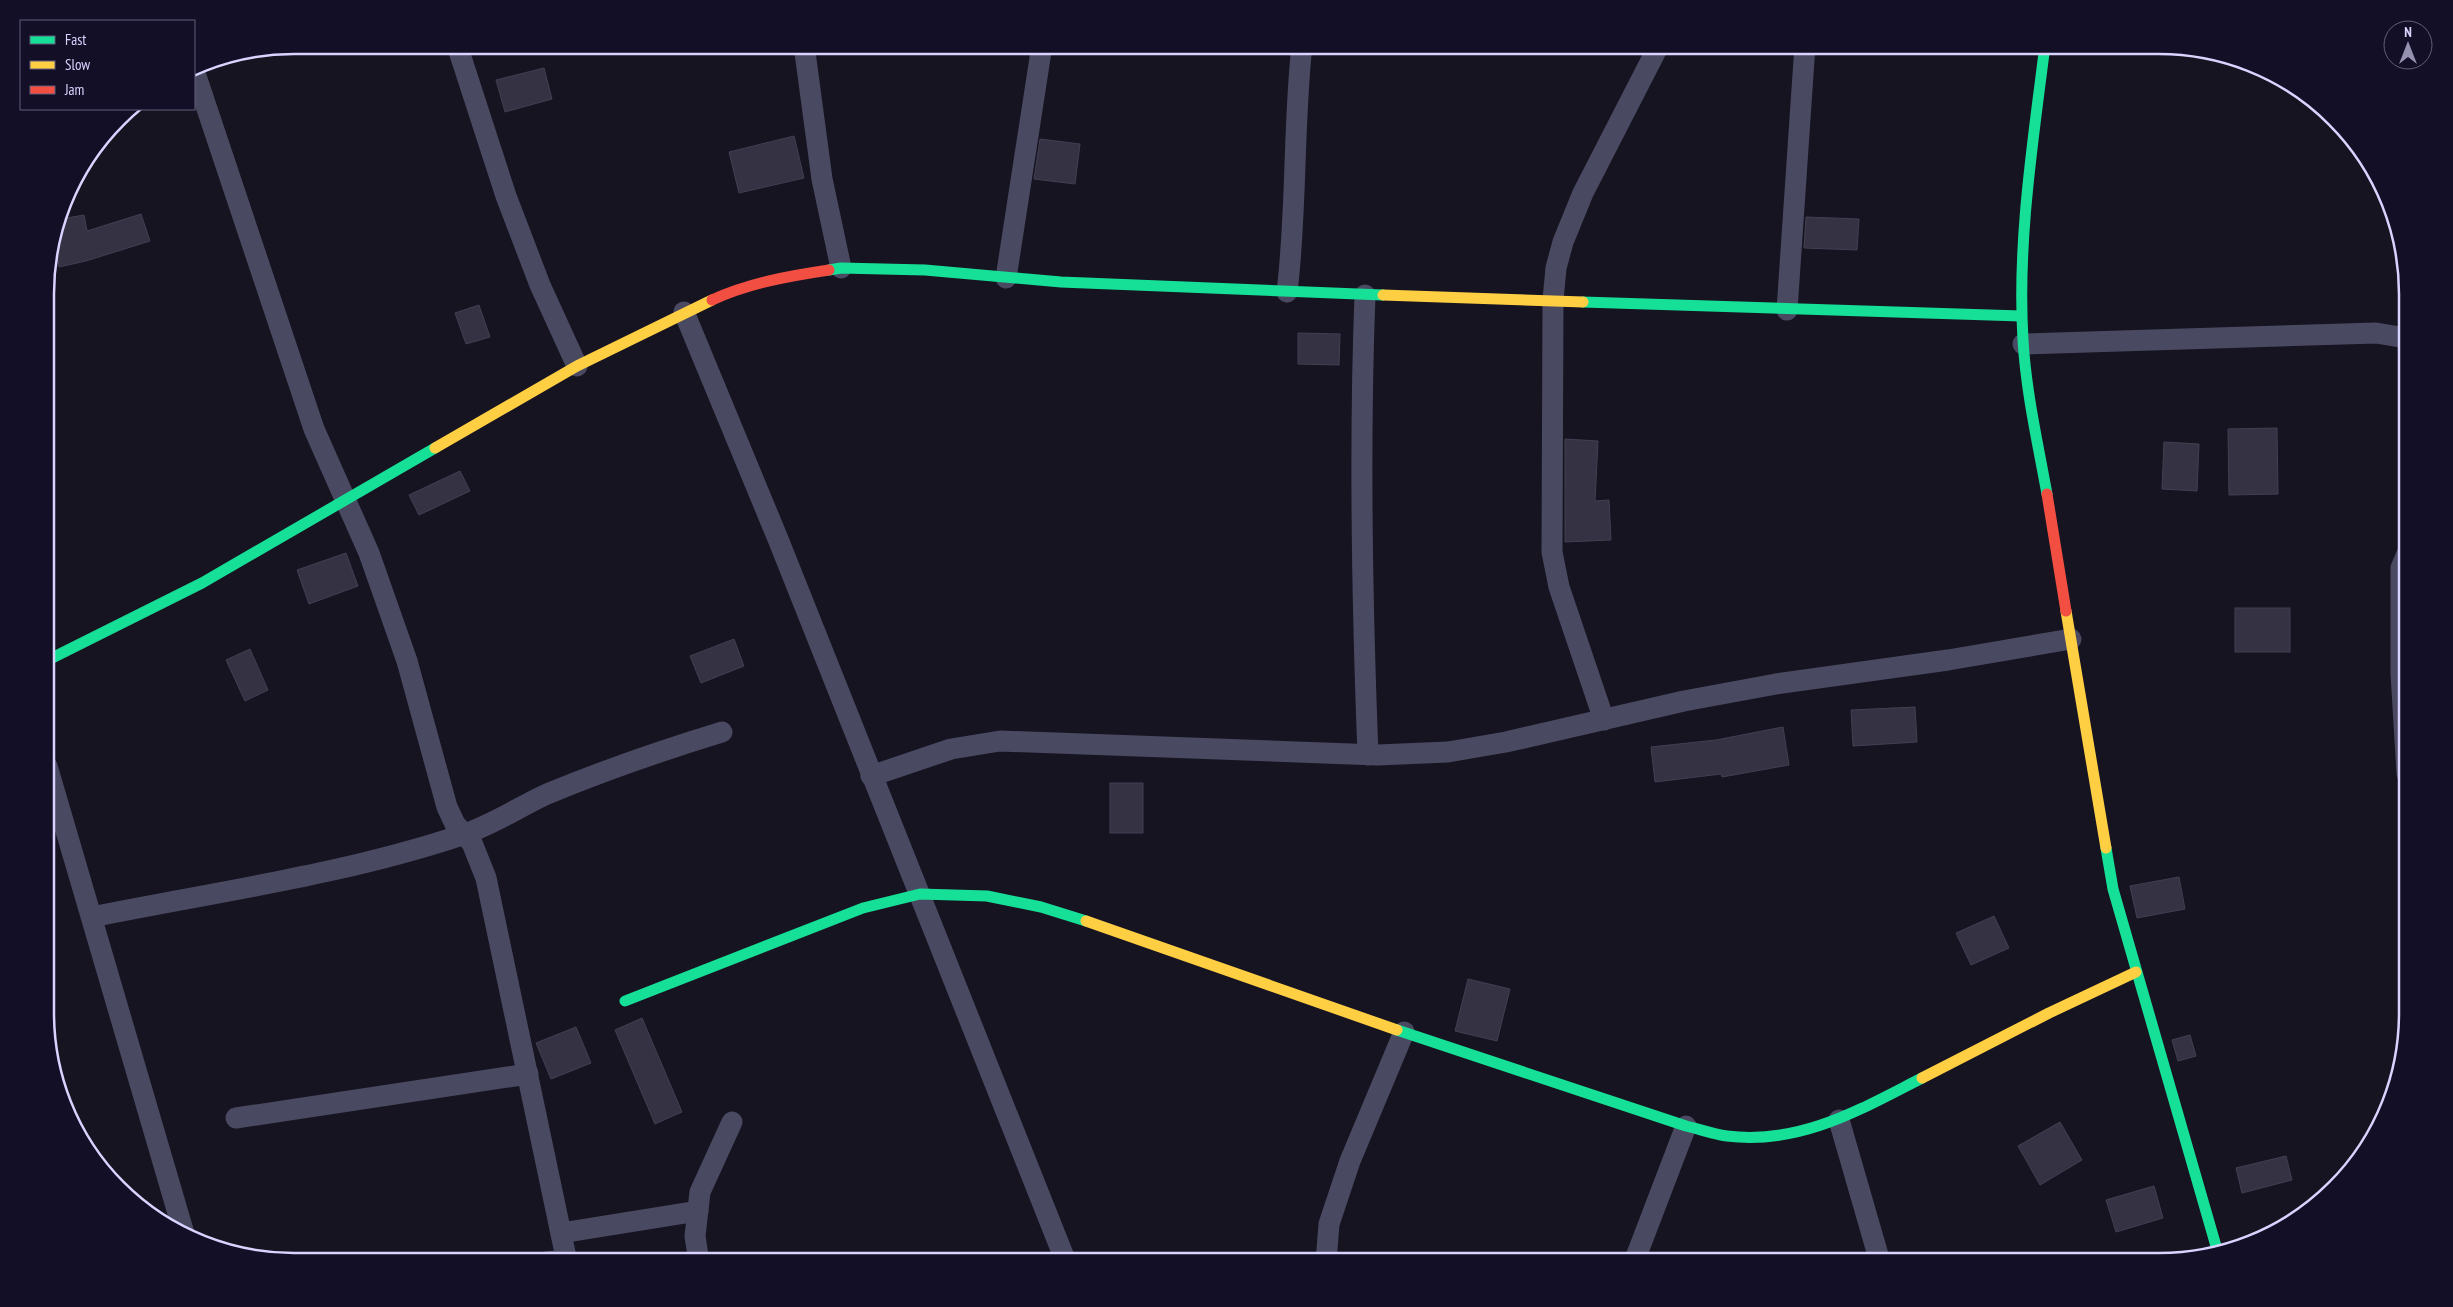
<svg xmlns="http://www.w3.org/2000/svg" width="2453" height="1307" viewBox="0 0 2453 1307" font-family="'PT Sans Narrow',sans-serif">
<style>
.building{fill:#343243;stroke:#433f54}
.lines{fill:none;stroke-linecap:round;stroke-linejoin:round}
.street{stroke:#4a4962;stroke-width:21}
.fast{stroke:#16e098;stroke-width:11}
.slow{stroke:#ffcf43;stroke-width:11}
.jam{stroke:#f24e42;stroke-width:11}
.rim{fill:none;stroke:#d9d4ff;stroke-width:2.5}
</style>
<rect width="100%" height="100%" fill="#161421"/>
<!-- building -->
<g class="building">
<polygon points="544,68 552,99 505,112 496,80"/>
<polygon points="794,136 804,178 739,193 729,152"/>
<polygon points="1040,139 1080,144 1075,184 1034,179"/>
<polygon points="141,214 150,241 86,261 59,267 55,243 61,219 84,215 87,231"/>
<polygon points="1806,217 1859,219 1857,250 1804,248"/>
<polygon points="479,305 490,337 466,344 455,313"/>
<polygon points="1298,333 1340,334 1339,365 1298,364"/>
<polygon points="2277,428 2278,494 2229,495 2228,429"/>
<polygon points="1565,439 1598,441 1595,501 1609,500 1611,540 1565,542"/>
<polygon points="2164,442 2199,444 2197,491 2162,489"/>
<polygon points="460,471 470,491 419,515 409,495"/>
<polygon points="346,553 358,586 309,604 297,570"/>
<rect x="2235" y="608" width="55" height="44"/>
<polygon points="734,639 744,666 701,683 690,656"/>
<polygon points="250,649 268,690 245,701 226,660"/>
<polygon points="1915,707 1917,742 1853,746 1851,710"/>
<polygon points="1783,727 1789,765 1722,777 1721,774 1655,782 1651,747 1716,740"/>
<rect x="1110" y="783" width="33" height="50"/>
<polygon points="2179,877 2185,909 2137,918 2130,886"/>
<polygon points="1994,916 2009,948 1971,965 1956,933"/>
<polygon points="1468,979 1510,989 1497,1041 1455,1031"/>
<polygon points="642,1018 682,1112 655,1124 615,1030"/>
<polygon points="576,1027 591,1063 551,1079 536,1043"/>
<polygon points="2190,1035 2196,1056 2178,1061 2172,1040"/>
<polygon points="2060,1122 2082,1160 2040,1185 2018,1146"/>
<polygon points="2286,1156 2292,1180 2242,1193 2236,1168"/>
<polygon points="2154,1186 2163,1218 2116,1232 2106,1200"/>
</g>
<g class="lines">
<!-- street -->
<g class="street">
<polyline points="457,45 506,196 540,285 577,366"/>
<polyline points="804,45 822,179 841,268"/>
<polyline points="194,70 314,429 369,553 407,661 447,807 455,824 472,843 486,878 567,1262"/>
<polyline points="1006,278 1042,45"/>
<path d="M1287 292C1297 210 1293 127 1302 45"/>
<path d="M1365 295C1359 449 1362 601 1368 755"/>
<polyline points="1787,310 1805,45"/>
<polyline points="684,312 778,539 1066,1262"/>
<polyline points="2023,344 2376,333 2406,338"/>
<polyline points="2407,554 2401,568 2401,673 2407,774"/>
<polyline points="1604,720 1559,587 1552,552 1553,300 1556,268 1563,242 1583,193 1659,45"/>
<polyline points="47,766 185,1237"/>
<polyline points="871,776 951,749 1000,741 1378,755 1448,752 1506,742 1684,701 1776,684 1948,660 2071,639"/>
<path d="M92 917C215 892 342 875 462 835 492 825 519 807 547 794 605 770 663 750 722 732"/>
<polyline points="236,1118 528,1074"/>
<polyline points="1839,1120 1880,1262"/>
<polyline points="561,1233 698,1211"/>
<polyline points="546,1262 566,1260"/>
<polyline points="699,1262 695,1236 700,1192 732,1122"/>
<polyline points="1326,1262 1329,1224 1350,1161 1404,1032"/>
<polyline points="1634,1262 1686,1126"/>
</g>
<!-- fast -->
<g class="fast">
<path d="M2045 45C2033 142 2017 242 2023 340 2026 392 2038 444 2047 494"/>
<polyline points="829,270 841,268 925,270 1061,282 1383,295"/>
<polyline points="1583,302 2021,316"/>
<polyline points="46,661 202,583 435,448"/>
<polyline points="2106,848 2113,889 2218,1253"/>
<polyline points="625,1001 863,908 920,894 987,896 1041,907 1086,921"/>
<path d="M1397 1030 1686 1126C1699 1129 1713 1134 1727 1136 1801 1145 1859 1110 1922 1078"/>
</g>
<!-- slow -->
<g class="slow">
<polyline points="1383,295 1583,302"/>
<polyline points="435,448 577,366 712,300"/>
<polyline points="2066,611 2106,848"/>
<polyline points="1086,921 1397,1030"/>
<polyline points="1922,1078 2049,1013 2136,972"/>
</g>
<!-- jam -->
<g class="jam">
<path d="M712 300C749 283 789 276 829 270"/>
<polyline points="2047,494 2066,611"/>
</g>
</g>
<!-- crop -->
<path d="M0 0H2453V1307H0ZM294 54H2159A240 240 0 0 1 2399 294V1013A240 240 0 0 1 2159 1253H294A240 240 0 0 1 54 1013V294A240 240 0 0 1 294 54Z" fill="#130f26" fill-rule="evenodd"/>
<path class="rim" d="M294 54H2159A240 240 0 0 1 2399 294V1013A240 240 0 0 1 2159 1253H294A240 240 0 0 1 54 1013V294A240 240 0 0 1 294 54Z"/>
<!-- legend -->
<rect x="20" y="20" width="175" height="90" fill="#130f26" stroke="#625e7d"/>
<rect x="30" y="36" width="25" height="8" fill="#16e098" stroke="#625e7d"/>
<text x="65" y="45" font-size="15" fill="#d9d4ff">Fast</text>
<rect x="30" y="61" width="25" height="8" fill="#ffcf43" stroke="#625e7d"/>
<text x="65" y="70" font-size="15" fill="#d9d4ff">Slow</text>
<rect x="30" y="86" width="25" height="8" fill="#f24e42" stroke="#625e7d"/>
<text x="65" y="95" font-size="15" fill="#d9d4ff">Jam</text>
<!-- north arrow -->
<g transform="translate(2408 45)"><circle r="24" fill="#130f26" stroke="#625e7d"/>
<path d="M0-4L9 19L0 12L-9 19Z" fill="#9591b1"/>
<text y="-8" font-size="14" font-weight="bold" text-anchor="middle" fill="#d9d4ff">N</text>
</g>
</svg>
